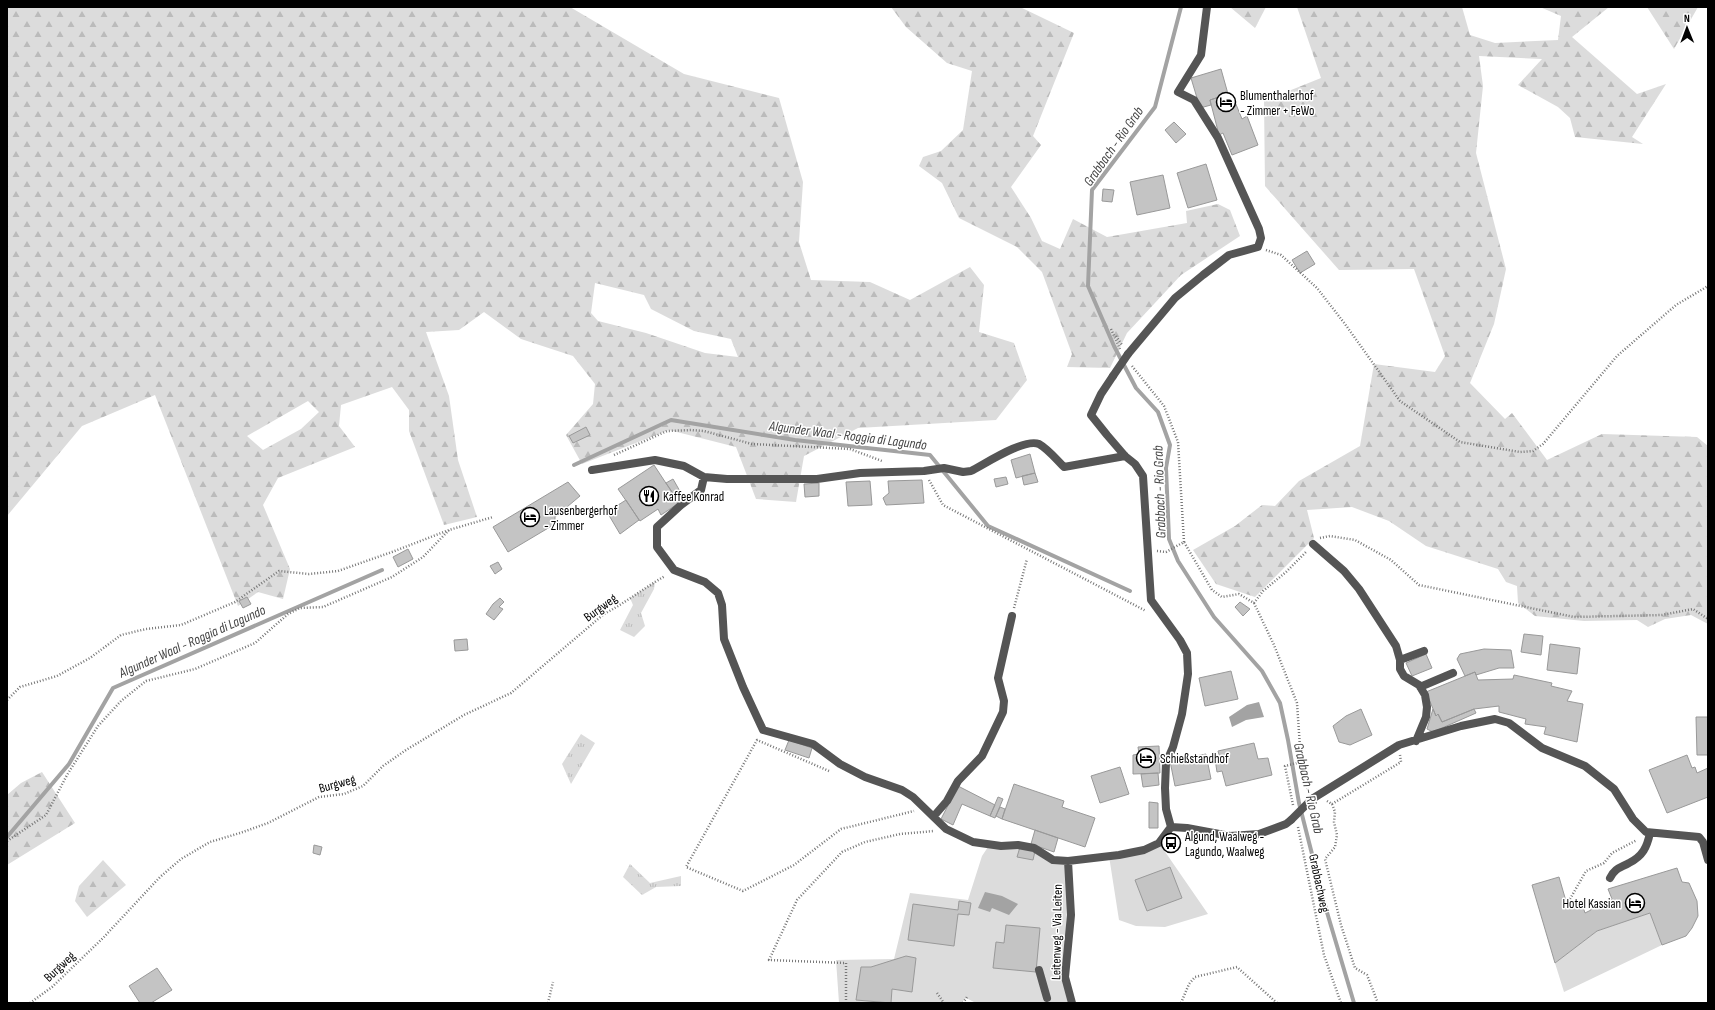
<svg xmlns="http://www.w3.org/2000/svg" width="1715" height="1010" font-family="'Sofia Sans Condensed',sans-serif">
<style>
.grass{fill:url(#grass-tufts)}
.forest{fill:url(#forest-firs);fill-rule:evenodd}
.green{fill:#dcdcdc}
.water{fill:#a3a3a3}
.lines{fill:none;stroke-linecap:round;stroke-linejoin:round}
.stream{stroke:#a3a3a3;stroke-width:4}
.building{fill:#c4c4c4;stroke:#999}
.path{stroke:#777;stroke-width:2.5;stroke-dasharray:1 2;stroke-linecap:butt}
.lane{stroke:#555;stroke-width:8}
.lane-bridge{stroke:#555;stroke-width:8}
.labels{text-anchor:middle;stroke-width:3;stroke-linejoin:round;paint-order:stroke}
.poi-label{font-size:13px;fill:#000;stroke:#fff;text-anchor:start}
.street-label{font-size:13px;fill:#000;stroke:#fff}
.water-label{font-size:14px;font-style:italic;fill:#444;stroke:#fff}
</style>
<defs>
<pattern id="grass-tufts" width="24" height="20" patternUnits="userSpaceOnUse"><rect width="24" height="20" fill="#dcdcdc"/><path d="M3 7l-1-3M5 7V3M7 7l1-3M15 17l-1-3M17 17v-4M19 17l1-3" fill="none" stroke="#bbb"/></pattern>
<pattern id="forest-firs" width="22" height="20" patternUnits="userSpaceOnUse"><rect width="22" height="20" fill="#dcdcdc"/><path d="M5 1l3.5 6h-7zM16 11l3.5 6h-7z" fill="#bbb"/></pattern>
</defs>
<rect width="100%" height="100%" fill="#fff"/>
<!-- grass -->
<path class="grass" d="M655 582 654 589 641 613 645 626 634 637 620 630 633 605 630 598Z
M581 734 595 743 571 784 562 764Z
M630 864 650 883 681 876V886L656 887 642 895 623 877Z"/>
<!-- forest -->
<path class="forest" d="M7 7H570L684 74 779 98 803 182 799 242 811 280 870 282 910 300 970 267 984 285 979 332 1014 343 1027 380 996 420 858 428 804 456 796 502 756 499 736 447 669 430 582 464 566 435 593 404 595 384 573 356 521 339 484 312 459 330 426 332 449 396 458 460 477 517 444 525 409 431V410L392 387 341 405 339 426 355 447 278 478 263 505 290 569 283 599 258 592 238 606 155 395 82 426 7 516ZM595 283 644 295 651 309 694 331 731 339 738 357 705 353 646 333 598 321 591 313ZM308 401 319 412 301 429 263 450 247 436Z
M891 7H1020L1074 33 1033 136 1041 145 1011 187 1031 218 1042 241 1060 249 1073 219 1107 237 1187 223 1186 211 1218 204 1230 210 1240 236 1181 275 1127 333 1110 368 1067 367 1072 354 1042 272 1017 247 959 218 942 183 919 166 923 157 941 151 963 130 972 71 947 63 906 27Z
M1230 7H1266L1255 28Z
M1297 7H1462L1470 35 1495 43 1558 40 1561 16 1540 7H1609L1572 37 1637 94 1666 84 1632 137 1643 144 1575 137 1570 118 1558 107 1518 85 1542 59 1479 56 1483 86 1476 153 1506 269 1494 324 1470 383 1505 419 1512 413 1547 460 1602 434 1697 437 1708 446V624L1691 615 1665 619 1648 627 1637 620 1584 621 1535 616 1518 603 1517 586 1506 582 1498 569 1426 546 1389 521 1352 507 1307 510 1314 538 1255 597 1216 584 1193 550 1235 526 1262 505 1275 506 1299 481 1360 446 1374 364 1435 372 1445 356 1414 269 1339 270 1265 186 1264 101 1321 78Z
M1647 7H1698L1674 49Z
M42 772 75 823 7 865V795L21 783Z
M103 860 126 885 87 917 75 901 79 886Z"/>
<!-- green -->
<path class="green" d="M1159 843 1208 914 1165 927 1136 926 1119 920 1109 856Z
M990 844 1018 845 1053 860 1068 861 1065 977 1072 1003H976L966 998 961 1003H839L836 960 894 959 910 893 968 900 982 856Z
M1650 913 1662 945 1564 992 1555 963 1597 931Z"/>
<!-- water -->
<path class="water" d="M1259 702 1264 717 1246 720 1232 727 1229 717 1247 705Z
M985 892 1002 896 1018 904 1009 915 992 908 990 912 978 908Z"/>
<g class="lines">
<!-- stream -->
<path class="stream" d="M1181 7 1155 107 1092 190 1088 286 1114 346 1136 388 1158 412 1170 445 1166 468 1169 539 1178 561 1214 617 1262 671 1280 703 1288 740 1299 803 1326 909 1354 1003
M574 465 671 420 795 440 930 455 988 526 1130 591
M7 837 69 764 113 688 382 570"/>
</g>
<!-- building -->
<path class="building" d="M1221 69 1228 94 1210 100 1211 105 1200 108 1191 78Z
M1228 94 1233 97 1242 119 1247 116 1258 145 1232 155 1223 133 1219 135 1210 100Z
M1174 122 1186 134 1176 143 1165 130Z
M1206 164 1217 200 1188 208 1177 173Z
M1163 175 1170 208 1137 215 1130 182Z
M1103 189 1114 190 1112 202 1102 201Z
M1307 251 1315 264 1300 273 1292 260Z
M586 427 590 435 573 443 569 436Z
M1030 454 1035 473 1016 478 1011 460Z
M654 465 679 503 661 515 658 509 640 521 618 489Z
M1035 473 1038 482 1024 485 1022 476Z
M1006 477 1008 484 996 487 994 479Z
M673 479 681 493 675 496 666 483Z
M922 480 924 503 886 505 883 498 889 493 888 481Z
M870 481 872 505 848 506 846 482Z
M568 482 580 496 555 517V524L508 552 493 527Z
M819 483V496L805 497 804 484Z
M626 500 639 520 620 534 607 512Z
M408 549 413 559 398 567 393 557Z
M498 562 502 569 495 574 490 566Z
M247 597 251 604 243 608 239 601Z
M500 598 504 602 499 607 503 609 494 620 486 614 493 604Z
M1240 602 1250 609 1243 616 1235 607Z
M1524 634 1543 636 1541 655 1521 652Z
M467 639 468 650 455 651 454 640Z
M1550 644 1580 648 1577 674 1547 670Z
M1484 649 1511 650 1514 668H1499L1476 675 1475 672 1465 676 1457 659 1460 654Z
M1426 654 1432 668 1412 676 1406 663Z
M1231 671 1238 699 1205 706 1199 678Z
M1475 672 1478 680 1513 679 1514 675 1552 683 1551 686 1572 691 1567 701 1583 704 1577 742 1544 734 1546 727 1525 724 1526 719 1499 712V706L1474 709 1442 722 1438 714 1436 716 1426 692Z
M1361 709 1372 735 1350 745 1339 742 1333 726 1346 716Z
M1433 709 1436 716 1438 714 1442 722 1474 709 1476 713 1433 732 1427 729Z
M1696 717H1708V755H1697Z
M789 740 812 748 809 758 785 750Z
M1254 743 1258 759 1268 758 1272 775 1226 786 1222 771 1217 772 1215 759 1220 758 1218 751Z
M1159 746 1160 773 1133 774V755L1139 754 1138 747Z
M1206 754 1211 779 1175 786 1170 761Z
M1687 755 1692 768 1695 767 1697 773 1708 768V797L1667 813 1649 770Z
M1120 767 1129 794 1100 803 1091 776Z
M1158 773 1159 785 1143 787 1141 774Z
M1014 784 1064 801 1062 807 1095 818 1085 847 1002 819Z
M958 786 995 805 990 816 962 804 953 825 941 819Z
M998 797 1003 799 995 818 990 816Z
M1149 802 1158 803V828H1149Z
M1000 807 1005 809 1002 819 996 816Z
M1035 830 1058 838 1054 852 1031 844Z
M314 845 322 847 320 855 313 853Z
M1020 847 1035 851 1033 860 1017 857Z
M1170 867 1182 898 1147 911 1135 880Z
M1677 868 1682 882 1689 883 1697 901 1698 916 1692 928 1686 936 1662 945 1650 913 1597 931 1555 963 1532 885 1559 877 1568 908 1581 901 1585 913 1591 910 1589 907 1612 899 1608 889Z
M959 901 971 903 969 915 958 914 954 946 908 940 913 904 958 910Z
M1006 925 1040 928 1036 972 993 968 996 942 1004 943Z
M906 956 916 958 912 992 892 989 891 1003 856 1000 861 967H871Z
M157 968 172 990 151 1003H140L129 986Z"/>
<g class="lines">
<!-- path -->
<path class="path" d="M1266 250 1281 255 1317 288 1345 324 1400 401 1460 442 1520 452 1533 451 1543 444 1617 356 1676 305 1708 286
M1111 329 1120 349
M1116 336 1122 345
M1132 366 1164 406 1178 442 1184 542
M614 455 667 431 691 430 704 431 752 444 850 449 882 461
M929 480 943 505 1146 611
M1320 538 1330 536 1355 540 1391 560 1419 585 1574 617 1662 615 1693 609 1708 619
M1157 551 1166 552 1184 542 1212 590 1222 597 1239 594 1254 603 1263 591 1286 572 1307 551
M1254 603 1274 645 1297 703 1301 762 1308 790
M1014 608 1027 559
M7 700 20 687 57 676 90 658 121 635 146 629 181 625 235 602 279 571 309 574 338 571 392 552 449 530 493 517
M829 771 757 740 686 867 743 891 794 865 841 829 914 811
M1327 801 1332 804 1335 812 1334 822 1337 835 1335 847 1325 859 1341 925 1355 968 1367 975 1378 1003
M1332 804 1401 762 1400 755
M1293 805 1285 766 1301 762
M1298 827 1324 955 1341 1003
M7 841 46 815 67 775 98 726 121 701 146 681 195 669 255 643 288 614 300 608 323 607 392 577 423 557 449 530
M1570 899 1586 871 1604 863 1612 853 1637 840
M937 993 944 1003
M30 1003 52 987 103 938 160 877 181 859 210 842 240 833 268 823 319 797 344 794 363 786 383 766 406 750 464 715 511 693 604 614C625 603 644 588 665 576
M548 1003 553 982
M846 1003V963L769 960 797 900 842 852 865 842 900 834 934 831
M963 1003 967 997
M1181 1003 1189 984 1195 977 1237 967 1277 1003"/>
<!-- lane -->
<path class="lane" d="M1128 354 1175 298 1203 275 1229 255 1258 247 1261 238 1259 229 1218 138 1194 100 1178 92 1201 55 1207 7
M1113 376 1101 394 1091 415 1107 435 1125 456 1135 464 1143 476 1151 600 1180 640 1187 653 1188 674 1182 714 1173 747 1166 763 1165 788 1166 809 1171 827
M592 470 655 460 684 466 704 477 701 490 681 505 657 527V547L674 570 705 582 718 593 722 605 724 639 743 687 763 730 813 744 840 764 865 777 902 790 913 797 946 829 973 842 1001 846 1018 845 1034 848 1053 860 1068 861 1119 855 1144 850 1159 843 1171 827
M704 477 727 479H817L860 473 924 471 944 468 963 472 971 471C985 464 1024 438 1039 444 1048 449 1057 460 1064 467L1125 456
M1313 544 1344 571 1359 589 1396 646 1400 660V669L1404 676 1419 685 1425 695 1427 707 1426 717 1416 741
M1400 660 1424 651
M1420 687 1453 673
M1312 799 1399 745 1461 726 1495 719 1509 723 1542 748 1585 766 1614 789 1633 819 1646 832 1699 837 1703 842 1708 860
M934 816 947 801 958 781 982 756 1003 712 1004 701 998 678 1012 616
M1171 827 1187 828 1230 836 1259 834 1286 824 1291 820
M1068 861 1071 915 1065 977 1072 1003
M1610 878C1615 868 1620 868 1629 863 1643 856 1647 847 1650 833
M1039 970 1047 998"/>
<!-- lane-bridge -->
<path class="lane-bridge" d="M1113 376 1128 354
M1291 820 1312 799"/>
</g>
<!-- icons -->
<defs>
<symbol id="hotel-ring" viewBox="-11 -11 22 22"><circle r="9.5" fill="#fff" stroke="#000" stroke-width="1.5"/><path d="M-6-4.5h1.5V1H6V5H4.5V3h-9V5H-6ZM-4 0a1.8 1.8 0 1 1 3.6 0ZM.5 0V-2.5h3Q6-2.5 6 0Z" fill="#000"/></symbol>
<symbol id="restaurant-ring" viewBox="-11 -11 22 22"><circle r="9.5" fill="#fff" stroke="#000" stroke-width="1.5"/><path d="M-5-6h1v4h1v-4h1v4h1v-4h1v5L-1.5 .5V6h-2V.5L-5-1ZM5-6V6H3V1.5H1.5Q1.5-4 5-6Z" fill="#000"/></symbol>
<symbol id="bus-ring" viewBox="-11 -11 22 22"><circle r="9.5" fill="#fff" stroke="#000" stroke-width="1.5"/><path d="M-5-6H5V4H4V6H2V4H-2V6H-4V4H-5ZM-3.5-4V0h7V-4ZM-3.5 1.2v1.5H-2V1.2ZM2 1.2v1.5H3.5V1.2Z" fill="#000"/></symbol>
</defs>
<g fill-rule="evenodd">
<use href="#hotel-ring" x="1215" y="91" width="22" height="22"/>
<use href="#restaurant-ring" x="638" y="485" width="22" height="22"/>
<use href="#hotel-ring" x="519" y="506" width="22" height="22"/>
<use href="#hotel-ring" x="1135" y="747" width="22" height="22"/>
<use href="#bus-ring" x="1160" y="832" width="22" height="22"/>
<use href="#hotel-ring" x="1624" y="892" width="22" height="22"/>
</g>
<g class="labels">
<!-- poi labels -->
<g class="poi-label">
<text x="1240" y="100">Blumenthalerhof<tspan x="1240" dy="15">- Zimmer + FeWo</tspan></text>
<text x="663" y="501">Kaffee Konrad</text>
<text x="544" y="515">Lausenbergerhof<tspan x="544" dy="15">- Zimmer</tspan></text>
<text x="1160" y="763">Schießstandhof</text>
<text x="1185" y="841">Algund, Waalweg -<tspan x="1185" dy="15">Lagundo, Waalweg</tspan></text>
<text x="1621" y="908" text-anchor="end">Hotel Kassian</text>
</g>
<!-- street labels -->
<g class="street-label">
<text transform="translate(600 607) rotate(-36)" y="5">Burgweg</text>
<text transform="translate(337 783) rotate(-15)" y="5">Burgweg</text>
<text transform="translate(1320 883) rotate(78)" y="5">Grabbachweg</text>
<text transform="translate(1056 932) rotate(-89)" y="5">Leitenweg - Via Leiten</text>
<text transform="translate(59 966) rotate(-43)" y="5">Burgweg</text>
</g>
<!-- water labels -->
<g class="water-label">
<text transform="translate(1113 146) rotate(-55)" y="5">Grabbach - Rio Grab</text>
<text transform="translate(848 435) rotate(7)" y="5">Algunder Waal - Roggia di Lagundo</text>
<text transform="translate(1159 492) rotate(-92)" y="5">Grabbach - Rio Grab</text>
<text transform="translate(192 641) rotate(-24)" y="5">Algunder Waal - Roggia di Lagundo</text>
<text transform="translate(1309 788) rotate(77)" y="5">Grabbach - Rio Grab</text>
</g>
</g>
<!-- border -->
<rect width="1715" height="1010" fill="none" stroke="#000000" stroke-width="16"/>
<!-- north arrow -->
<g transform="translate(1687 28) rotate(359)" stroke="#ffffff" stroke-width="3" paint-order="stroke">
<path d="M0-3L7 15L0 10L-7 15Z" fill="#000000"/>
<text y="-6" font-size="11" font-weight="bold" text-anchor="middle" fill="#000000">N</text>
</g>
</svg>
